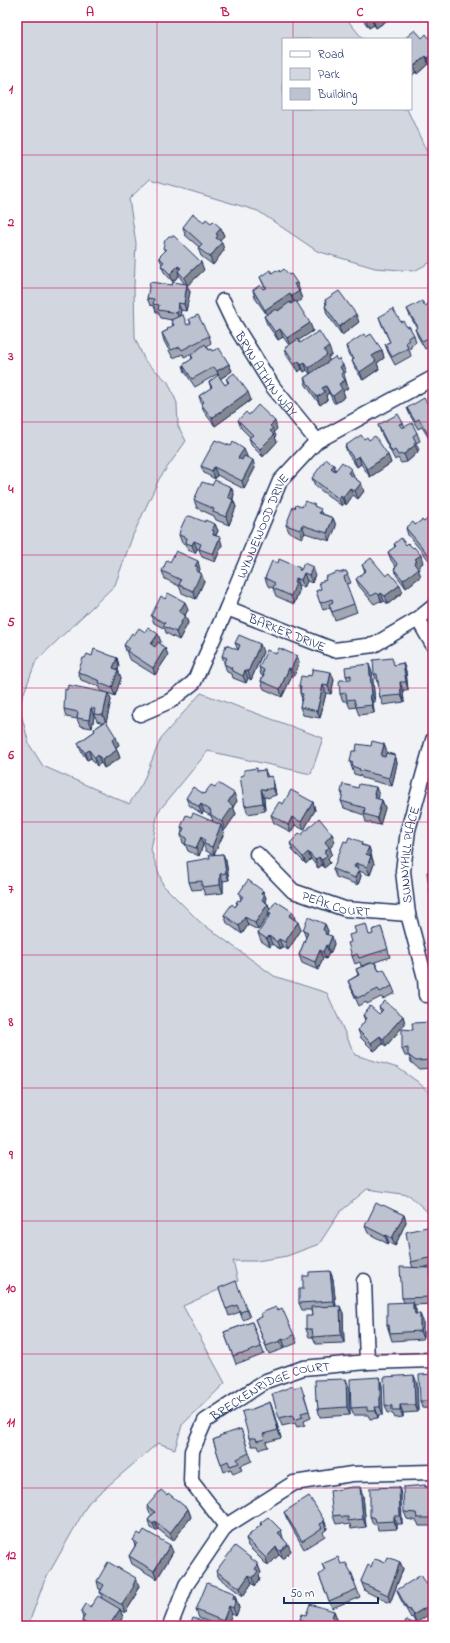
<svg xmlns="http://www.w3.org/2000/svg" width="450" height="1643" font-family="'Indie Flower',sans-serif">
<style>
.green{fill:#d2d6df;stroke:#76829e}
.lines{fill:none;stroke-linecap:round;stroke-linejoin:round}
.minor-casing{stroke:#1b2f5e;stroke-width:17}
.minor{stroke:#fff;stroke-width:14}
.wall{fill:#a2a7b3;stroke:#1b2f5e}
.shaded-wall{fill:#848892;stroke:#1b2f5e}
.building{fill:#bcc2d0;stroke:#1b2f5e}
.grid{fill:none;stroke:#c2185b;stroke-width:1;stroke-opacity:0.55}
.labels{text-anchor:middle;stroke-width:3;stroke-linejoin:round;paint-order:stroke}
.street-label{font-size:13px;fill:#1b2f5e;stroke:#fff}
.neatline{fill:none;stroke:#c2185b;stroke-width:1.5}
.grid-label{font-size:13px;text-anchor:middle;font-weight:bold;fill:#c2185b}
</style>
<rect width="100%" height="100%" fill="#f1f2f5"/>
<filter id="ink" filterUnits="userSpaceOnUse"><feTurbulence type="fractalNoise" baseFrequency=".025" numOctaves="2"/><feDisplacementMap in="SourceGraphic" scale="8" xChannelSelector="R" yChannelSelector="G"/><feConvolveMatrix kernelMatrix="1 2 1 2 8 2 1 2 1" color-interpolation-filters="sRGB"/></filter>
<g filter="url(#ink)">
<!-- green -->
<path class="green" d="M17 17H345L363 39H283V109H407L433 165V261L414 271 375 268 317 251 258 211 150 179 129 199 136 243 134 286 135 338 145 361 168 382 177 403 178 426 186 441 159 479 133 535 115 585 36 661 19 706 29 744 43 766 129 804 142 784 161 738 201 693 323 738 311 774 208 751 158 812 151 850 163 885 200 922 274 976 327 993 355 1055 398 1068 418 1082 433 1096V1217L409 1195 367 1189 340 1212 319 1244 287 1256 257 1261H233L238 1281 183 1306 225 1383 182 1425 175 1449 158 1443 89 1502 44 1582 28 1626H17Z"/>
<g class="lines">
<defs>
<g id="minor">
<path id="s1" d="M223 301 234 324 273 387 317 441"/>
<path id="s2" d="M227 608 334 650 374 645 418 619 433 607"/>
<path d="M418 619 433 645"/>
<path id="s3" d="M140 714 170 701 194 682 227 608 280 481 317 441 433 378"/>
<path id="s4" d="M257 854 293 891 345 909 408 914"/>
<path id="s5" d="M426 995 425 978 408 914 403 871 408 830 433 740"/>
<path d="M364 1281 367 1362"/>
<path id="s6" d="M226 1526 191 1481 192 1451 205 1421 266 1381 303 1368 367 1362 433 1360"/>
<path d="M170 1626 186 1585 226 1526 294 1483 352 1474 433 1472"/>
</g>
</defs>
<!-- minor casing -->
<use href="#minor" class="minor-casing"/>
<!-- minor -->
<use href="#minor" class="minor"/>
</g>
<!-- wall -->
<path class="wall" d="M361 17H392L376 28 374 25 369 28Z
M422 38 430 66 428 64 417 74 416 72 411 76V39Z
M204 222 211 223 221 228 224 236 220 240 224 250 213 265 201 256 198 248 199 247 185 235 183 227Z
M163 248 204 270 187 286 190 292 186 311 181 310 180 316 187 325 191 324 189 319 209 336 211 343 207 346 209 350 212 351 229 364 232 371 220 379 225 385 228 383 226 379 251 400 215 426 204 412 199 396 211 388 209 382 218 376 217 374 195 387 185 372 183 365 192 359 191 355 193 353 184 357 183 354 173 358 164 341 162 333 168 330 173 326 171 320H172L161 318 158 312H156L154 306 150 305 147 298 172 285 185 284 181 279 179 275 173 282 164 272 161 265 162 264 159 257 165 251Z
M277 272 300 291H299L302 299 296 303 313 331 298 340 300 343 332 355 328 357 329 360 346 372 344 374 348 388 343 391 345 397 336 403H334L329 393 326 395 327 400 320 405 306 385 304 378 310 374 307 370 304 372 302 369 298 372 287 356 285 348 289 345 283 337 278 340 267 324 264 316 267 315 255 298 253 290 263 289 265 288 260 277Z
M325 300 359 322 342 335 327 314 325 306 326 305Z
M425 306 432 307H433V345L425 349 418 337 415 329 417 328 410 316 407 309Z
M379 317 401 322 407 327 414 335 416 342 411 346V348L409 349 411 356 395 365 388 352 385 344 390 342 382 325Z
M366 337 382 350 384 358 377 363 379 369 363 380 355 368 352 361 353 360 348 354 346 346Z
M433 403V445L422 427 418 429 410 415 407 408Z
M249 415 277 429 274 432 276 436 275 437 277 442 263 457 252 446 249 438 250 437 241 428 238 420Z
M403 423 405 427 417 433 420 441 416 443 419 450 417 451 418 452 407 462 401 463 398 458 395 460 381 433 378 425Z
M364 439 369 440 388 455 391 463 370 477 361 464 357 467 348 454 345 446Z
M247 456V457L255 468 244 489 217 475 215 479 204 473 201 466Z
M336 470 354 476 353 477 361 483 364 491 358 499 353 495 346 505 344 503 342 506 315 486 312 478Z
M212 485 231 487 234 494 233 499 236 507 229 525 216 520 214 516 197 508 194 500Z
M302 507H316L323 514 333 518 336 526 330 541 305 533 302 538 289 532 286 525 295 508Z
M433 521V565L408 535 406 528 424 522Z
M205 522 215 524 218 531 216 535 222 545 215 562 202 557 199 549H197L195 553 188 550 186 544 182 543 179 535Z
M394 544 406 545 423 563 419 566 420 569 418 570 421 576 406 588 397 576 394 569 396 567 391 560 388 552 395 547Z
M170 562 200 569 199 572 204 581 196 599 182 593 179 586 165 579 162 571Z
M278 563 315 574 312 583 307 581 304 588 298 585V587L299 591 294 604 276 596 273 588 268 586 265 578Z
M362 565 386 576 403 592 388 604 384 601 382 603 380 601 374 604 359 586 356 579 365 571Z
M346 571 351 583 346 584 357 612 335 620 330 608 323 610 316 591 321 589 326 580Z
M188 610 185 615 188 623 179 640 166 633 165 629 154 623 151 616Z
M134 635 161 642 159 644 165 648 168 655 155 675 129 659 124 645Z
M235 643 263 652 251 680 248 678 246 683 233 678 232 674 227 672 222 656 238 650Z
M276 654 297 656 299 663 294 676H292L282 697 264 689 261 681 263 676 261 675 259 667Z
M92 656 117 658 119 666 118 670 121 678 115 696 108 693 111 700 106 722 119 745 116 747 120 758 104 768 101 763 97 766 91 758 87 760 81 751 78 743 95 731 94 729 103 723 97 721 95 716H94L92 728 80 726 77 719 66 717 64 709 105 692 101 691 100 687 81 680 78 672 85 658Z
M403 663 406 671 408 690H403L404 702 383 705 380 697 378 682H377L374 674 395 665Z
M372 672 375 702H373L374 713 359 715 356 707 350 708 347 701H343L340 694 348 680 346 676Z
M307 677 334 680 331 694 326 693 320 718 303 715 300 707 302 699 300 693V690L299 686Z
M356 751 387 752V753L395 755 397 763 392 786 362 778 361 776 354 774 350 762Z
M265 770 268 777 274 784 276 795 267 798V797H264L265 811 248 814 245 806 244 775 258 771Z
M341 792 379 795 378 799 382 800 385 808 380 825 366 822 364 815 344 808 341 801 343 796Z
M204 794 237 801 233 807 236 814 225 830 222 828 224 833 214 855 223 854 226 861 229 880 223 881V893L205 895 203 889 192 890 189 882 210 858 214 855 206 851 204 846 203 845 199 856 188 851 185 844 183 843 181 835 182 831 181 827 191 817 213 821 211 816 204 812 202 814 189 805 186 798Z
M313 802 315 810 304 830 295 825 291 832 274 823 271 815 283 804Z
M332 834 335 842 330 848 332 854 328 858 330 863 324 868 322 865 318 868 311 859 306 864 293 851 290 843 301 835Z
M347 842 363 845 369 847 374 864 370 875 359 871 361 876 358 885 336 877 333 869Z
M433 871V903L430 895Z
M263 891 266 898 265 900 267 903 268 904 270 910 295 919V920L301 930 288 950 282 946 280 949 272 944 270 947 261 941 258 933 270 916 269 914 258 930 248 925 242 934 227 923 224 915 235 907 237 904 236 902 240 901 241 899 239 893Z
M325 924 328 931 327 934 334 944 330 954 329 953 326 959 323 958 318 970 302 963 299 955 306 938 303 930Z
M381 927 390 957 375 962 379 971 392 986 395 993 383 999 381 997 367 1004 366 1002 359 1006 351 988 348 981 358 975 356 969 371 963 361 966 360 962 355 964 352 956 370 935 373 934Z
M379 1007 403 1016 405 1024 386 1046 383 1044 374 1051 361 1038 358 1030 365 1021 363 1015 379 1014 381 1012Z
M433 1024V1044H432L433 1068 419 1069 411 1062 409 1056H405L402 1049 413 1030Z
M382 1206 404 1215 406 1222 395 1246 389 1243 388 1244 368 1233 365 1226Z
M431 1226 433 1232V1265L422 1268H431L433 1275V1304L414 1305 416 1310V1314L423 1321V1339L392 1341 387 1325 404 1302 402 1298 413 1268 411 1262Z
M330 1271 333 1279 336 1306 343 1313 344 1343 316 1344 313 1337H309L306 1329 312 1316 311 1310H302L299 1303 303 1289 309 1276Z
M219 1288 247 1310 250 1317 243 1320 240 1312 229 1316Z
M255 1319 294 1335 297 1343 287 1347 285 1346 283 1349 269 1354Z
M252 1322 264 1354 244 1362V1361L236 1364 224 1332Z
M433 1374V1409L422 1408 420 1401Z
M417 1383 418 1412 403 1413V1417L395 1418 393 1414 388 1413 385 1405Z
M382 1385 383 1415H378V1418L370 1419 368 1415H354L351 1408Z
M349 1387 350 1415 320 1417 318 1409V1404L316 1400Z
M294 1388 304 1394 311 1418 304 1421 305 1425 297 1427 295 1423 282 1426 279 1418Z
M270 1402 281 1438 266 1442 268 1447 260 1449 258 1446H252L249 1438 250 1410Z
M241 1429 252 1461 240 1466 242 1470 233 1474 231 1469 224 1472 213 1440Z
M425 1485 426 1487H433V1526H419L417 1521 407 1519 404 1512Z
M399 1487 401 1495 402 1524H397V1529L378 1530 377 1525 373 1524 370 1516Z
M167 1495 188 1509 191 1517 173 1541 158 1529 156 1531 150 1528 148 1520 152 1515 150 1514 147 1506Z
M363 1495 366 1527 351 1529 350 1524 345 1525 343 1523 336 1524 333 1516Z
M284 1512 324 1520 327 1528 326 1530 323 1532 325 1536 304 1549 287 1519Z
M260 1523 283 1538 291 1551 283 1559 279 1555 268 1566 248 1546 246 1538 261 1525Z
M133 1540 173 1552 157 1579 132 1564 129 1556 135 1546Z
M386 1562H400L403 1569 390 1603 365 1591 361 1581 371 1567Z
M257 1563 261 1573 259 1575 260 1579 255 1586 252 1583 243 1596 219 1578 216 1571Z
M322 1564H341L352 1574 355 1582H354L360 1597 332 1608 319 1575 325 1571Z
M433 1568V1582L431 1579 428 1571Z
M97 1581 139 1586 136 1592 137 1594 125 1613 120 1610 123 1617 117 1626H83L82 1621 83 1618 81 1612 102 1598 100 1592 101 1590 99 1589Z
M429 1588 416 1623 412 1617 411 1618 400 1598 397 1590Z
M234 1593 239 1608 236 1616 232 1614 227 1626H219L199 1618 196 1610Z
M334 1611 337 1619 336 1623 337 1626H303L300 1619 306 1615Z"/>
<!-- shaded-wall -->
<path class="shaded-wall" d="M371 17 374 25 369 28 366 20Z
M378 17H392L376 28 373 20Z
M433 54V64L430 66 428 58Z
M426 56 428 64 417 74 414 66Z
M413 64 416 72 411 76V66Z
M221 228 224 236 220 240 221 243 216 238V234Z
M222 242 224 250 213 265 210 257Z
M201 262 204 270 187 286 190 292 186 311 184 304 187 284 184 278Z
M178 266 181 273 178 271 179 275 173 282 170 274Z
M297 283 300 291 297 292 294 284Z
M299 291 302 299 295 304 292 296Z
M290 293 293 301 268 317 265 310Z
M178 303 181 310 179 321 177 313Z
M356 314 359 322 342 335 339 327Z
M310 323 313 331 290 346 287 338Z
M280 329 283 337 278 340 275 332Z
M329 347 332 355 328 357 330 363 311 376 309 368 324 350Z
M382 350 384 358 377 363 379 369 363 380 360 372 372 356Z
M299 361 302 369 298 372 295 364Z
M305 363 307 370 304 372 301 365Z
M229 364 232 371 220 379 217 371Z
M343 365 346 372 344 374 340 367Z
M345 380 348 388 343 391 345 397 336 403 333 396 339 384Z
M326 386 329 393 326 395 327 400 320 405 317 397 322 388Z
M248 392 251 400 215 426 212 418Z
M275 421 277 429 274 432 276 436 275 437 277 442 263 457 260 449 270 431V426Z
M415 445 418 452 407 462 404 454Z
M244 449 247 456 241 466 238 458Z
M388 455 391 463 370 477 367 469Z
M359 456 361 464 357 467 354 459Z
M253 460 255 468 244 489 242 481Z
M334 465 336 473 331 468Z
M214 467 217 475 215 479 212 471Z
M351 469 354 476 351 481 348 473Z
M361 483 364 491 358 499 355 491Z
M231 487 234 494 231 505 228 497Z
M350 488 353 495 346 505 343 497Z
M341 495 344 503 342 506 339 499Z
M233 500 236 507 229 525 226 517Z
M333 518 336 526 330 541 327 533Z
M215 524 218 531 216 535H213L212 530Z
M302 525 305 533 302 538 300 530Z
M220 537 222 545 215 562 213 554Z
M194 541 197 549 195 553 192 545Z
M421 555 423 563 419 566 420 569 418 570 421 576 406 588 403 580 414 563 415 559Z
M433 557V564L431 558Z
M198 561 200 569 199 572 200 574 201 573 204 581 196 599 193 591 195 566Z
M313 567 315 574 312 583 309 575Z
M304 573 307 581 304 588 301 580Z
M296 578 298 585V587L299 591 294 604 291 596 294 582Z
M400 585 403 592 388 604 385 596Z
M381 593 384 601 382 603 379 595Z
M185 602 188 610 182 620 179 612Z
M185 615 188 623 179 640 176 632Z
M158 634 161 642 154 652 151 644Z
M260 644 263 652 251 680 248 672Z
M165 648 168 655 155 675 153 668Z
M297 656 299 663 294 676 291 669Z
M117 658 119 666 116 676 113 668Z
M403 663 406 671 408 690 406 682Z
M369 664 372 672 375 702 372 695Z
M289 668 292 676 282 697 280 689Z
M118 670 121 678 115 696 112 688Z
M245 670 248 678 246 683 243 676Z
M331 672 334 680 331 694 328 686Z
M400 682 403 690 404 702 401 695Z
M323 685 326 693 320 718 317 711Z
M108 693 111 700 106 723 103 715Z
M370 695 373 702 374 713 372 705Z
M91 708 94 716 92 728 89 720Z
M116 737 119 745 115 748 112 740Z
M384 744 387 752 384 764 381 756Z
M89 750 91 758 87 760 85 753Z
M117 750 120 758 104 768 102 760Z
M98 755 101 763 97 766 95 758Z
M395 755 397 763 392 786 389 778Z
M272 776 274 784 276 795 273 788Z
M376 787 379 795 378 799V806L374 794Z
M261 789 264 797 265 811 263 803Z
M234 793 237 801 233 807 236 814 225 830 222 822 228 802Z
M382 800 385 808 380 825 377 818Z
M313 802 315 810 304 830 301 822Z
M201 804 204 812 202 814 199 807Z
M292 817 295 825 291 832 288 825Z
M221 825 224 833 214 855 212 847Z
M332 834 335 842 330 848 332 854 328 858 330 863 324 868 322 860 324 852 325 842Z
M201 837 203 845 199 856 196 848Z
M369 847 371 855 369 862 366 854Z
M308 852 311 859 306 864 303 857Z
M223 854 226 861 229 880 226 873Z
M371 856 374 864 370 875 367 867Z
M319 857 322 865 318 868 315 860Z
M356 863 361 876 358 885 355 878 354 867Z
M220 874 223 881V893L220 885Z
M263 891 266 898 265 900 267 904 262 900 261 894Z
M268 904 271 912H268L269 914 258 930 255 923Z
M293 912 295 919 292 924 289 916Z
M245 917 248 925 242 934 239 926Z
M298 922 301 930 288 950 285 942Z
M325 924 328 931 327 935 328 939 323 930Z
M269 936 272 944 270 947 267 939Z
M332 936 334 944 330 954 328 946Z
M279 939 282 946 280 949 277 942Z
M326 945 329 953 326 959 323 952Z
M320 950 323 958 318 970 315 962Z
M403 1016 405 1024 386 1046 383 1039Z
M380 1036 383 1044 374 1051 371 1043Z
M430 1036 432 1044 433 1068 430 1060Z
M404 1215 406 1222 395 1246 392 1238Z
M386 1235 389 1243 388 1244 385 1236Z
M431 1268 433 1275V1283L430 1276Z
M330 1271 333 1279 336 1308 333 1301Z
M431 1288 433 1294V1302L431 1297Z
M413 1302 416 1310V1313L417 1317V1322L413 1309Z
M340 1306 343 1313 344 1343 341 1335Z
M420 1314 423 1321V1339L420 1331Z
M282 1339 285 1346 283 1349 280 1341Z
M414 1375 417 1383 418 1412 415 1405Z
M380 1377 382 1385 383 1415 380 1407Z
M346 1379 349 1387 350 1415 347 1407Z
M270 1402 273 1410 281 1438 278 1430Z
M400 1405 403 1413V1417L400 1410Z
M375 1407 378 1415V1418L376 1411Z
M360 1487 363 1495 366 1527 363 1519Z
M399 1487 401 1495 402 1524 400 1516Z
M188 1509 191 1517 173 1541 170 1533Z
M430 1513 433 1521V1526L430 1518Z
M394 1516 397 1524V1529L394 1521Z
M324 1520 327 1528 326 1530 324 1522Z
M155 1521 158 1529 156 1531 153 1524Z
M281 1530 283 1538 281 1541 278 1533Z
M288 1544 291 1551 283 1559 280 1551Z
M170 1545 173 1552 157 1579 154 1571Z
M276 1547 279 1555 268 1566 266 1558Z
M400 1562 403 1569 390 1603 388 1595Z
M258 1565 261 1573 259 1575 260 1579 255 1586 253 1578 255 1569Z
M249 1575 252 1583 243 1596 240 1588Z
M136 1578 139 1586 136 1592 137 1594 125 1613 122 1605Z
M234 1593 239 1608 236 1616 233 1608V1599Z
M433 1603V1612L416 1623 413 1615Z
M229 1606 232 1614 227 1626H225L223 1621Z
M120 1609 123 1617 117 1626H109Z
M334 1611 337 1619 336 1623 337 1626H331L332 1618Z"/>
<!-- building -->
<path class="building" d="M364 17H378L373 20 371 17 366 20Z
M415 30 422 38 426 34 433 43V54L428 58 426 56 414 66 413 64 411 66V39H404Z
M193 214 204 222 206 219 211 223 213 221 221 228 216 234 218 235 216 238 222 242 210 257 198 248 202 244 183 227Z
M169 236H174L201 262 184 278 178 271 181 268 178 266 170 274 161 265 164 262 159 257 166 250 163 248 165 240Z
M284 269 289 275 291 274 297 283 294 284 299 291 292 296 290 293 265 310 253 290 260 285 263 289 267 287 264 285 260 277 270 270 272 273 276 270 277 272 279 270 280 272Z
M150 282 172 285 173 282 187 284 184 304 178 303 177 313 158 310 159 305 153 304 154 299 147 298Z
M339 291 356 314 339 327 325 306 327 304 325 300Z
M296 301 310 323 287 338 280 329 275 332 264 316 276 309 278 311 290 302 291 304Z
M422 301 425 306 430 303 432 307H433V336L422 341 415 329 418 327 407 309Z
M393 309 401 322 403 321 407 327 409 326 414 335 407 338 409 340 406 342 408 348 392 357 385 344 390 342 379 317Z
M182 315H183L187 325 191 323 189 319 198 315 209 336 182 350 180 347 171 350 162 333 168 330 167 329 174 325 171 320Z
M319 331 329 347 324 350 327 355 309 368 305 363 301 365 299 361 295 364 285 348 298 339 300 343Z
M364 334 366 337 371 334 382 350 372 356 376 361 360 372 352 361 354 359 346 346Z
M205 344 209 350 211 349 212 351 219 348 229 364 217 371 214 367 192 379 183 365 193 358 191 355Z
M335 357 337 360 339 359 343 365 340 367 343 372 341 374 345 380 339 384 342 389 333 396 331 395 326 386 322 388 325 392 317 397 304 378Z
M234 373 248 392 212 418 201 404 204 402 199 396 212 387 209 382 218 375 225 385 229 382 226 379Z
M424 398 427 403 430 401 432 403H433V439H431L419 419 415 421 407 408Z
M258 405 275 421 270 426 273 429 270 431 274 435 260 449 249 438 253 435 238 420 246 412 249 415Z
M398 414 403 423 399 424 402 428 412 423 417 433 413 436 416 442 414 443 415 445 404 454 398 455 395 450 392 452 378 425Z
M361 435 364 439 367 437 369 440 375 436 388 455 367 469 359 456 354 459 345 446Z
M215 440 231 446 233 442 244 449 238 458 242 460 244 456 253 460 242 481 214 467 212 471 201 466Z
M326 459 334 465 331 468 335 471 342 462 351 469 348 473 361 483 355 491 350 488 343 497 341 495 339 499 312 478Z
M215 480 231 487 228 497 233 500 226 517 213 512 214 509 194 500 202 482 212 485Z
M305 501 315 505 314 506 321 509 319 513 333 518 327 533 302 525 300 530 286 525 293 507 295 508 296 505 302 507Z
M190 516 205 522V520L215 524 212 530 214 531 213 535 220 537 213 554 199 549 201 544 194 541 192 545 186 543 187 538 179 535 180 530 186 517Z
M430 517 433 521V557L431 558 406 528 413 522 415 525 422 520 424 522Z
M401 538 406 545 408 543 413 548 414 547 421 555 415 559 417 561 414 563 418 569 403 580 394 569 398 565 388 552 396 546 394 544Z
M176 551 198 561 195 566 198 567 196 571 201 573 193 591 179 585 181 580 162 571 167 560 170 562Z
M371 558 386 576 390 573 400 585 385 596 381 593 379 595 377 593 371 596 356 579 366 570 362 565Z
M279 559 300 568 299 570H301L304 563 313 567 309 575 304 573 301 580 296 578 294 582 296 583 291 596 273 588 275 583 265 578 272 561 278 563Z
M346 571 348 575 344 577 354 604 332 612 329 604 333 602 332 599 320 603 316 591 321 589 319 582 326 580 325 577 338 572 339 573Z
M168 593 185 602 179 612 185 615 176 632 163 626 165 623 151 616 161 596 165 599Z
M148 627 158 634 151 644 155 647 158 642 165 648 153 668 127 651 129 648 124 645 132 633 134 635 139 628 145 632Z
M239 635 260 644 248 672 245 670 243 676 231 670 232 668 224 664 227 658 222 656 226 645 238 650 240 645 235 643Z
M279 648 297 656 291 669 289 668 280 689 261 681 264 674H263L264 670 259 667 267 650 276 654Z
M94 649 117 658 113 668 118 670 112 688 99 683 100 681 78 672 83 658H85L87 654 92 656Z
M392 658 394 665 403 663 406 682H400L401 695 380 697 377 674H374L373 660Z
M369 664 372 695H370L372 705 356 707 354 699 347 700 346 693 340 694 339 682 340 680H351V675L346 676 345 667Z
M313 669 331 672 328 686 323 685 317 711 300 707 303 694 300 693 301 686H299L301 676 307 677 308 675 311 676Z
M68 685 108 693 103 715 94 714 95 709 91 708 89 720 77 718 78 712 64 709 65 689 67 690Z
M106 721 116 737 112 740 117 750 102 760 98 755 95 758 89 750 85 753 78 743 95 731 94 729Z
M372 741 384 744 381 756 385 757 386 753 395 755 389 778 359 770 360 769 352 766 353 763 350 762 352 751H356L357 744 371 746Z
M257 768V771L265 770 266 777 272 776 273 788 264 790V789H261L263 803 245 806 240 776 244 775V770Z
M218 783 234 793 228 802 233 806 222 822 210 814 211 812 210 810 201 804 199 807 186 798 193 787 204 794 211 785 215 787Z
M343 784 358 788 359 784 376 787 374 794 376 795 375 798 382 800 377 818 364 814 365 808 341 801 343 793 341 792Z
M291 790 313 802 301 822 292 817 288 825 271 815 279 802 283 804Z
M193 813 221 825 212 847 204 844 205 840 201 837 196 848 185 844 187 838 181 835 184 828 181 827 186 815 191 817Z
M319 818 332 834 325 842 329 847 324 852 327 855 322 860 319 857 315 860 308 852 303 857 290 843 300 833 301 835Z
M349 837 362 842 361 845 369 847 366 854 371 856 367 867 356 863 354 867 359 869 355 878 333 869 344 841 347 842Z
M223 854 226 873 220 874V885L202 887V881L189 882 187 862 210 858 209 855Z
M433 871V895H430L427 872Z
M248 880 263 891 261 894 264 897 262 900 268 904 255 923 245 917 239 926 224 915 232 904 235 907 238 903 236 902 238 900 240 901 243 896 239 893Z
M276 901 293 912 289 916 298 922 285 942 279 939 277 942 269 936 267 939 258 933 271 914 268 912Z
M308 917 325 924 323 930 326 932 325 934 332 936 328 946 326 945 323 952 320 950 315 962 299 955 308 932 303 930Z
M366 924 369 935 373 934 372 930 381 927 388 949 359 958 357 954 352 956 348 943 351 942 349 935 356 933 354 927Z
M374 962 379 971 384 969 392 986 380 992 378 989 364 996V995L357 998 348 981 359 975 356 969Z
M385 1001 403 1016 383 1039 380 1036 371 1043 358 1030 367 1018 363 1015 370 1006 379 1014 383 1010 379 1007Z
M432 1022V1036H430V1060L416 1061 408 1055V1048L402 1049V1029L413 1030 412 1023Z
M376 1203 382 1206 383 1205 404 1215 392 1238 386 1235 385 1236 365 1226Z
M431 1226 433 1239V1257L411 1262 406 1232Z
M400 1267 431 1268 430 1276 433 1275V1288H431V1297L402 1298Z
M330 1271 333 1301 299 1303V1289H303V1276H309V1272Z
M236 1281 247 1310 240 1312 237 1305 226 1309 219 1288Z
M413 1302V1309H414L415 1314H420V1331L390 1333 389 1325H387V1303Z
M340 1306 341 1335 313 1337 312 1329H306V1316H312L311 1307Z
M276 1307 278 1310 282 1308 294 1335 284 1340 282 1339 280 1341 266 1346 255 1319 262 1317 261 1313Z
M252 1322 261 1347 242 1354 241 1353 233 1356 224 1332Z
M433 1374V1401H420L419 1375Z
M414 1375 415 1405H400V1410H392V1406L385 1405 384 1377Z
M380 1377V1407H375L376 1411H367V1407L351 1408 350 1379Z
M346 1379 347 1407 318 1409 317 1400H316L315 1380Z
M293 1386 294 1388 301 1386 309 1411 301 1413 303 1417 294 1420 293 1415 279 1418 272 1394Z
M270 1402 278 1430 263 1434 265 1439 257 1441 256 1438H249L242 1412 243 1411 250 1410Z
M241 1429 249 1453 237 1459 239 1463 230 1466 228 1461 221 1464 213 1440 220 1437 219 1436Z
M425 1485V1487H433V1513H430V1518H417L416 1513 404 1512 403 1487Z
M352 1487H360L363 1519 348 1521V1517H342L340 1515 333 1516 330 1491Z
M399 1487 400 1516H394V1521L376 1522 375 1518 370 1516V1488Z
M161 1490 167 1495 168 1493 188 1509 170 1533 155 1521 153 1524 148 1520 155 1512 147 1506Z
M309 1496 324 1520V1522L320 1524 322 1528 302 1541 284 1512Z
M268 1517 281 1530 278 1533 288 1544 280 1551 276 1547 266 1558 246 1538 262 1524 260 1523Z
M144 1530 170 1545 154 1571 129 1556 137 1543 133 1540 138 1533 141 1535Z
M235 1546 257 1563 258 1565 255 1569 258 1571 253 1578 249 1575 240 1588 216 1571Z
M338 1557 341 1564 346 1563 352 1574 351 1575 357 1589 329 1601 319 1575 325 1570 322 1564Z
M388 1557 400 1562 388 1595 362 1583 361 1581 368 1565 371 1567 374 1559 386 1562Z
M108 1562 136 1578 133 1586H134L122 1605 100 1592 104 1585 97 1581Z
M433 1568V1579L428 1571Z
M421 1575 429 1588 433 1586V1603L413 1615 409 1609 408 1610 397 1590Z
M207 1583 234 1593 233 1599 236 1600 233 1608 229 1606 223 1621 196 1610Z
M98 1596 120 1609 109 1626H90L82 1621 85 1615 81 1612 86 1604 90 1607Z
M310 1604 334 1611 332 1618H334L331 1626H304L305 1621 300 1619 302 1614 306 1615Z
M193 1618 216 1626H190Z
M406 1620 420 1626H404Z"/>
</g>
<!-- grid -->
<path class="grid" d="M157 17V1626M293 17V39M293 109V1626M17 155H433M17 288H433M17 422H433M17 555H433M17 688H433M17 822H433M17 955H433M17 1088H433M17 1221H433M17 1354H433M17 1488H433"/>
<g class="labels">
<!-- street labels -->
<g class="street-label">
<text dy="5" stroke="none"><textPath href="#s1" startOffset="85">BRYN ATHYN WAY</textPath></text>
<text dy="5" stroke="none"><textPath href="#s3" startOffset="234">WYNNEWOOD DRIVE</textPath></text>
<text dy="5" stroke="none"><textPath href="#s2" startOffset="65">BARKER DRIVE</textPath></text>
<text dy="5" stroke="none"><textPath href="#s5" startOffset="143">SUNNYHILL PLACE</textPath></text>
<text dy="5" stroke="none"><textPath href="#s4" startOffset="97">PEAK COURT</textPath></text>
<text dy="5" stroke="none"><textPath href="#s6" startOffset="193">BRECKENRIDGE COURT</textPath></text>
</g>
</g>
<!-- margin -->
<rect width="450" height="1643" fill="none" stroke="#fff" stroke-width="44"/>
<!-- legend -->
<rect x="282" y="38" width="130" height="72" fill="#ffffff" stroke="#a4acbf"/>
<rect x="290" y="51" width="20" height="6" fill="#ffffff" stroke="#a4acbf"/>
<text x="318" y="58" font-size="12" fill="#1b2f5e">Road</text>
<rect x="290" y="68" width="20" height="12" fill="#d2d6df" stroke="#a4acbf"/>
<text x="318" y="78" font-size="12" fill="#1b2f5e">Park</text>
<rect x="290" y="88" width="20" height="12" fill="#bcc2d0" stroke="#a4acbf"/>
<text x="318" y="98" font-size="12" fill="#1b2f5e">Building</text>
<!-- scale -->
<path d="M284 1597v6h94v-6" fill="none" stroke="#1b2f5e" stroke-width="2"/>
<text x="290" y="1597" font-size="12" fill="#1b2f5e" stroke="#ffffff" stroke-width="3" paint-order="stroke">50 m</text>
<rect x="22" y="22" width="406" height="1599" class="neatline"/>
<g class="grid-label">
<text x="90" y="16">A</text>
<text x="225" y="16">B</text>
<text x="360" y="16">C</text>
<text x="11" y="93">1</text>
<text x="11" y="226">2</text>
<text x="11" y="360">3</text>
<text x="11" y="493">4</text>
<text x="11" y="626">5</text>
<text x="11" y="759">6</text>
<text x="11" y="893">7</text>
<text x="11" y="1026">8</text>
<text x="11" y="1159">9</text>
<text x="11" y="1292">10</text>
<text x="11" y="1426">11</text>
<text x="11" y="1559">12</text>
</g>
</svg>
